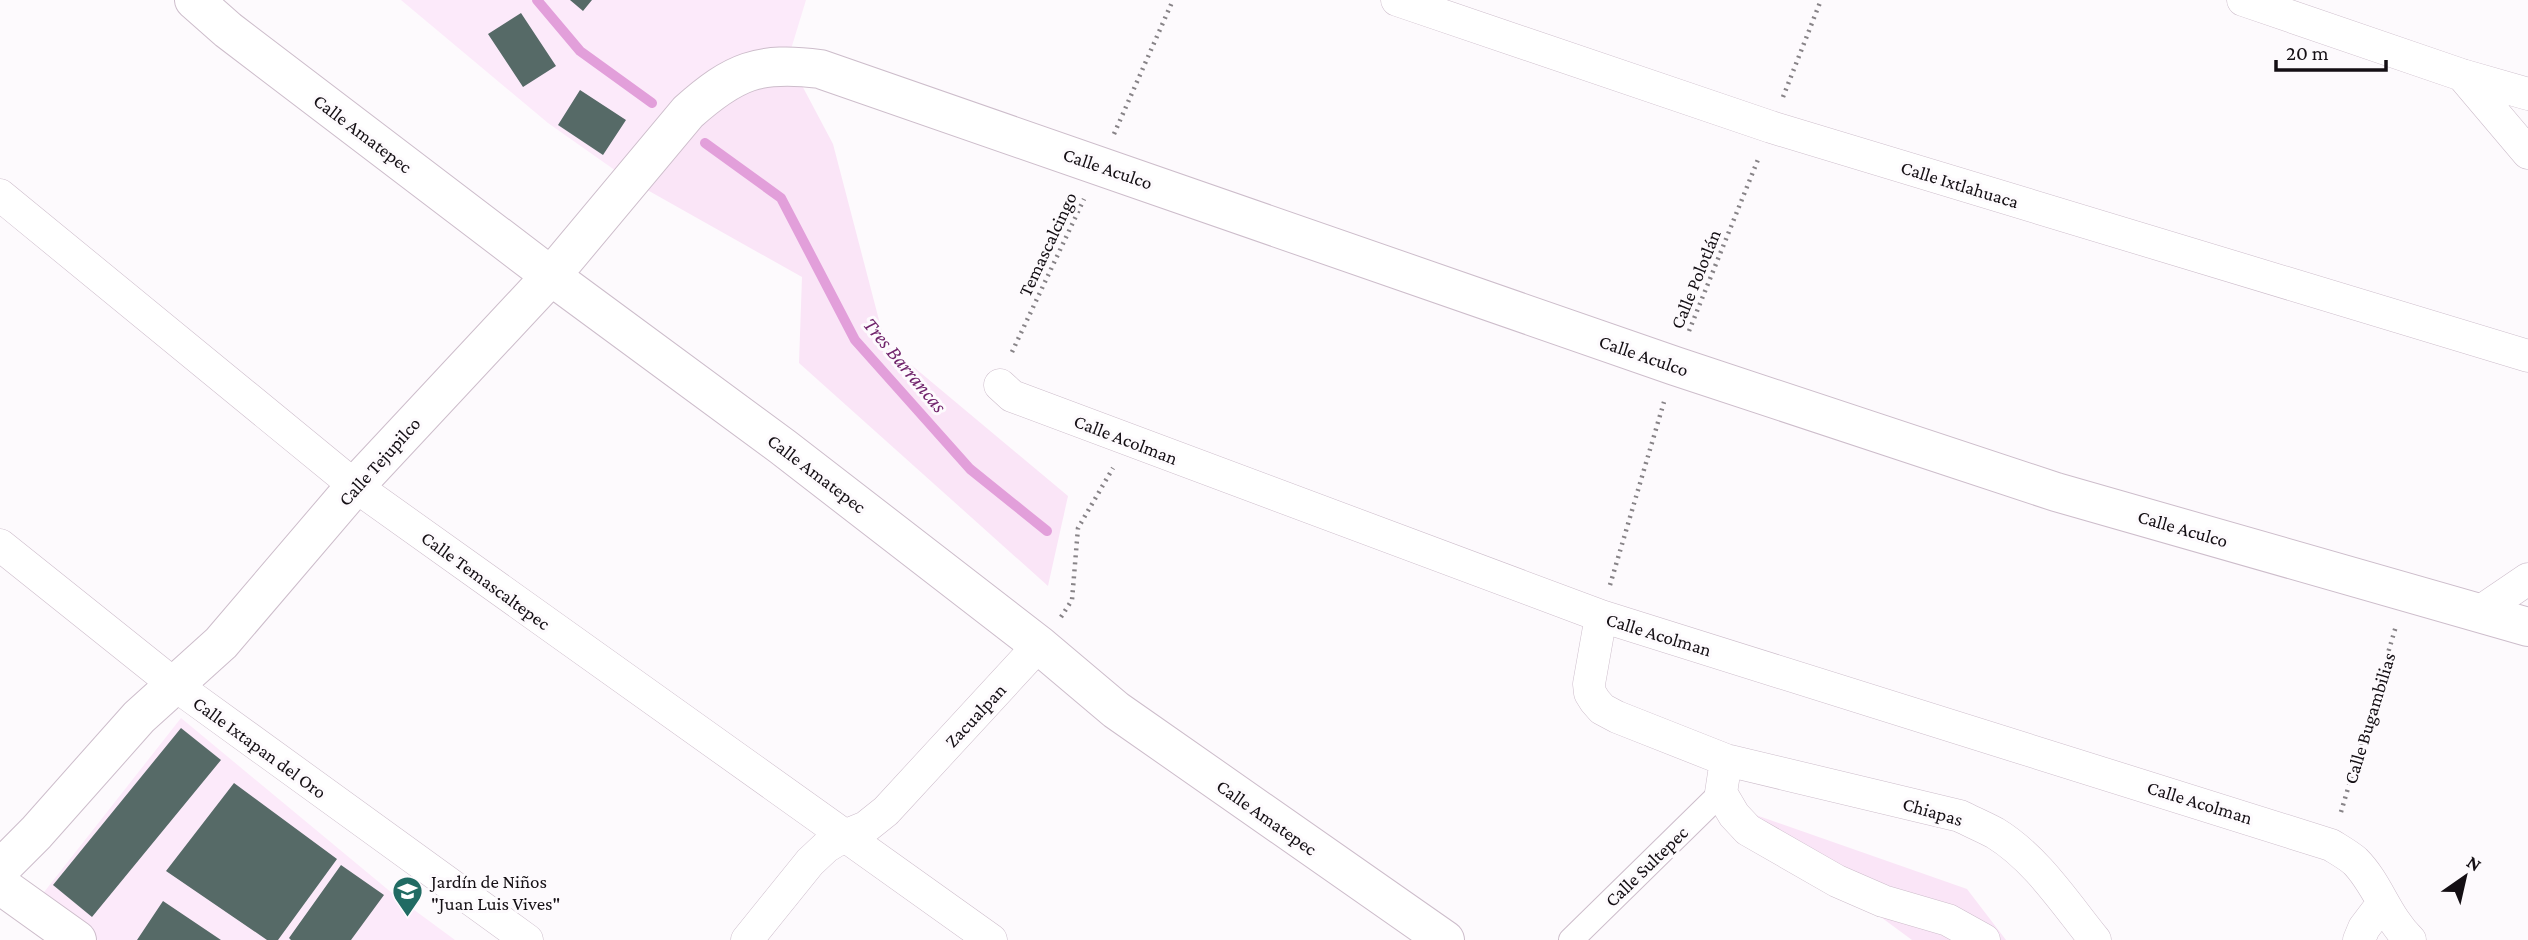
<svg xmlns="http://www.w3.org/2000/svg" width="2528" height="940" font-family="'Crimson Pro',serif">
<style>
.built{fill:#fceafa}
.green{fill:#fae5f7}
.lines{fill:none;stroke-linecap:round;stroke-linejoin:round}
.stream{stroke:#e29fda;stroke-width:10}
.building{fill:#566a67}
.pedestrian-casing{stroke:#cdbdcb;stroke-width:26}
.minor-casing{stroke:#cdbdcb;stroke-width:33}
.tertiary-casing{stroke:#cdbdcb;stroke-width:40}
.path{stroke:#878387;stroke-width:4.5;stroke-dasharray:2 5;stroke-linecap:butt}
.pedestrian{stroke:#fff;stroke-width:24}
.minor{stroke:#fff;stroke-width:32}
.tertiary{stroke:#fff;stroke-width:38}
.labels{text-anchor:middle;stroke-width:6;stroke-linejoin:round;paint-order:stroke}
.street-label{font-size:19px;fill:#140f14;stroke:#fdfafd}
.poi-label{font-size:19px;fill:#140f14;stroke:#fdfafd;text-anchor:start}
.water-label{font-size:21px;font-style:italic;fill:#70236b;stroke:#fdfafd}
</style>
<rect width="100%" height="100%" fill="#fdfafd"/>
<!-- built -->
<path class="built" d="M401 0H806L788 59 626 178 548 123Z
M181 718 398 898 455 940H98L37 901Z"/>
<!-- green -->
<path class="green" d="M788 59 833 144 885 343 1068 496 1048 586 799 363 802 277 626 178Z
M1730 806 1967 889 2006 940H1912Z"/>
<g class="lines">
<!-- stream -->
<path class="stream" d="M537 0 580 51 652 103
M705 143 781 198 855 340 970 469 1047 531"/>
</g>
<!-- building -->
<path class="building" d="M570 0H592L583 11Z
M521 13 556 66 523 87 488 34Z
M580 90 626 120 603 155 558 125Z
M181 728 221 760 92 917 53 885Z
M234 783 337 859 278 940H267L166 871Z
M341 865 384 895 351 940H291L289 938Z
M163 901 221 940H137Z"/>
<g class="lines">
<defs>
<path id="pedestrian" d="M1571 940 1721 793"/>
<path id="minor" d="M1397 0 1771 127 2528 356
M2243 0 2462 75 2528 94
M2462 75 2528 153
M0 195 355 486 991 940
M1000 385 1012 396 1601 616 2331 845C2339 850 2348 855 2355 861 2378 884 2386 917 2410 940
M0 545 175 685 527 940
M2478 613 2528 579
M1601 616 1589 684 1590 693 1595 701 1602 709 1617 717 1726 760 1960 816C1972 822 1984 827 1995 833 2036 858 2065 903 2095 940
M1726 760 1721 793 1734 815 1748 830 1837 881 1883 901 1948 920 1984 940
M747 940 810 862 826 847 844 836 866 827 886 811 1039 645
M2359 940 2364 928 2383 903"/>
<path id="tertiary" d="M194 0 228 30 551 276 783 447 1039 645 1116 710 1445 940
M0 869 36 833 139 717 221 643 355 486 551 276 688 112C734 71 759 61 820 69L1675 366 2056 492 2528 627
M0 885 77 940"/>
</defs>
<!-- pedestrian casing -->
<use href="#pedestrian" class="pedestrian-casing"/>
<!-- minor casing -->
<use href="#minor" class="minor-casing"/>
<!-- tertiary casing -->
<use href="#tertiary" class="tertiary-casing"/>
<!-- path -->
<path class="path" d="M1783 97 1821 0
M1114 134 1173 0
M1689 331 1759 157
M1012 352 1084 199
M1610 585 1664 402
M1061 617 1072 600 1078 528 1113 468
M2341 812 2396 626"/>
<!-- pedestrian -->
<use href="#pedestrian" class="pedestrian"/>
<!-- minor -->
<use href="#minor" class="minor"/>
<!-- tertiary -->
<use href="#tertiary" class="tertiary"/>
</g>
<!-- icons -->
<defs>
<symbol id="school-pin" viewBox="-11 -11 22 30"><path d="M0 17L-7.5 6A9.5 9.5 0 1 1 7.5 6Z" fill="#216b63" stroke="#fdfafd"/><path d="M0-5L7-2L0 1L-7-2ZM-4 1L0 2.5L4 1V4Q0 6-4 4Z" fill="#fff"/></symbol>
</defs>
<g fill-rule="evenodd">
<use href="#school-pin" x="390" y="874" width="35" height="47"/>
</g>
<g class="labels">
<!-- street labels -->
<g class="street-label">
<text transform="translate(363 133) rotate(37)" y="7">Calle Amatepec</text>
<text transform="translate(1108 168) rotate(19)" y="7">Calle Aculco</text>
<text transform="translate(1960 184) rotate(17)" y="7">Calle Ixtlahuaca</text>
<text transform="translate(1047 244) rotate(-65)" y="7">Temascalcingo</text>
<text transform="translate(1695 279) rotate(-68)" y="7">Calle Polotlán</text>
<text transform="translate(1644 355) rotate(19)" y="7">Calle Aculco</text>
<text transform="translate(1126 439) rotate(21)" y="7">Calle Acolman</text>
<text transform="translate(379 461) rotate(-48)" y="7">Calle Tejupilco</text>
<text transform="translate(817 473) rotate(37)" y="7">Calle Amatepec</text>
<text transform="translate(2183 528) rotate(16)" y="7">Calle Aculco</text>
<text transform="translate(486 580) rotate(36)" y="7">Calle Temascaltepec</text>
<text transform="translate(1659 634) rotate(17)" y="7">Calle Acolman</text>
<text transform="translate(975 715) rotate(-47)" y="7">Zacualpan</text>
<text transform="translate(2369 718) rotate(-73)" y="7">Calle Bugambilias</text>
<text transform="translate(260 747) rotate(36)" y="7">Calle Ixtapan del Oro</text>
<text transform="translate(2200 802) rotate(17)" y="7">Calle Acolman</text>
<text transform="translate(1933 811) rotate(16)" y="7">Chiapas</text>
<text transform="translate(1267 817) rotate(35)" y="7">Calle Amatepec</text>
<text transform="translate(1646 866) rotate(-44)" y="7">Calle Sultepec</text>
</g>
<!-- poi labels -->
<g class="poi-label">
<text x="431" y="888">Jardín de Niños<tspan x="431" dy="22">"Juan Luis Vives"</tspan></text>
</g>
<!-- water labels -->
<g class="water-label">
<text transform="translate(905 365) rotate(50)" y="7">Tres Barrancas</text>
</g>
</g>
<!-- north arrow -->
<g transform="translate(2465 877) rotate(34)" stroke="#fdfafd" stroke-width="5" paint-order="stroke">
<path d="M0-5L12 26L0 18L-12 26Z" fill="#140f14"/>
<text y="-10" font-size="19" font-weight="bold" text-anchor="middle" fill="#140f14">N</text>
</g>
<!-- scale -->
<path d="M2276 60v10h110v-10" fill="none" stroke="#140f14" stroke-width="3.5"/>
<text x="2286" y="60" font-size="21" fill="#140f14" stroke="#fdfafd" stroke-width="5" paint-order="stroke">20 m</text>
</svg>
